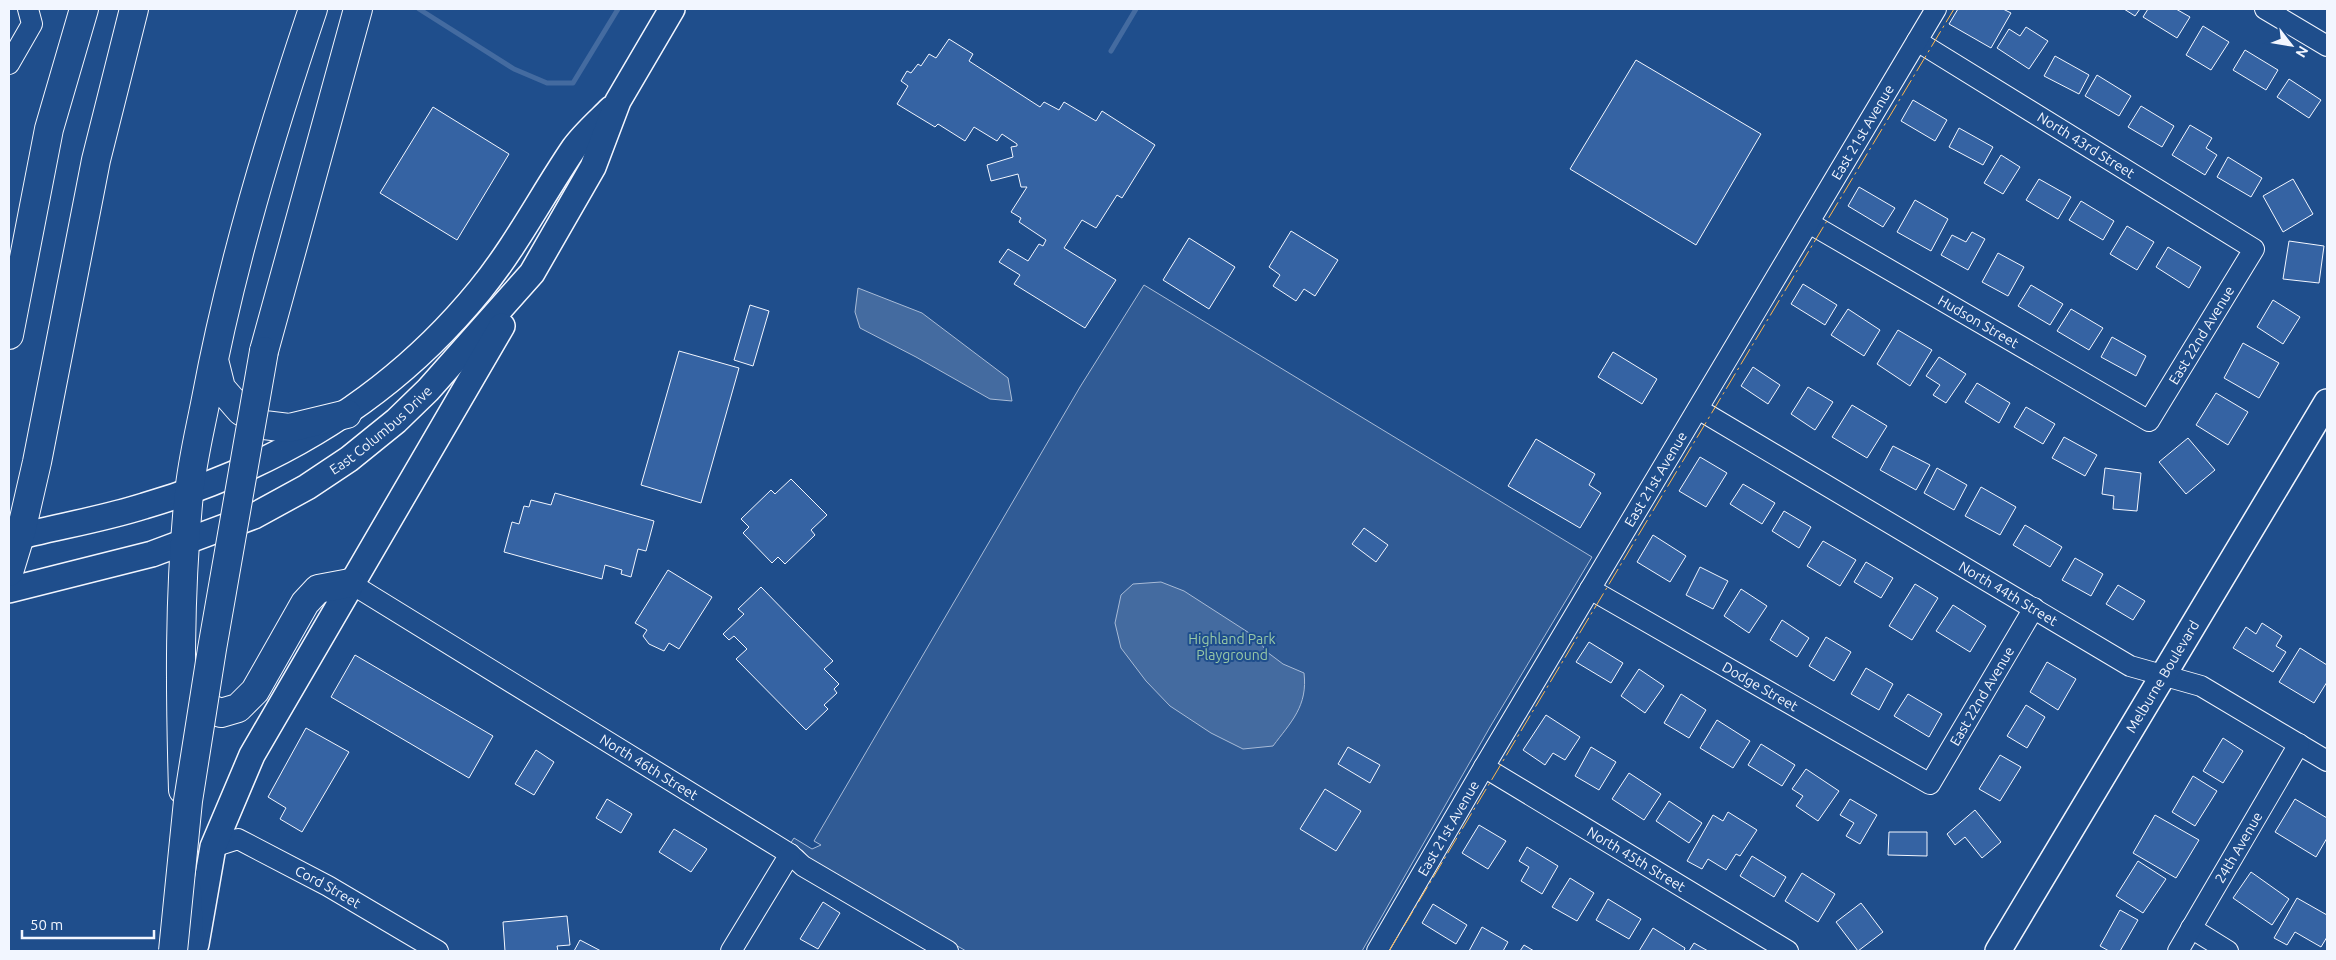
<svg xmlns="http://www.w3.org/2000/svg" width="2336" height="960" font-family="Ubuntu,sans-serif">
<style>
.built{fill:#305b95;stroke:#a8bbd7}
.water{fill:#446ba0;stroke:#a8bbd7}
.lines{fill:none;stroke-linecap:round;stroke-linejoin:round}
.stream{stroke:#446ba0;stroke-width:5}
.building{fill:#3563a3;stroke:#f2f6ff}
.minor-casing{stroke:#f2f6ff;stroke-width:22}
.major-casing{stroke:#f2f6ff;stroke-width:28}
.highway-casing{stroke:#f2f6ff;stroke-width:30}
.minor{stroke:#1f4e8c;stroke-width:20}
.major{stroke:#1f4e8c;stroke-width:25}
.highway{stroke:#1f4e8c;stroke-width:28}
.highway-bridge-casing{stroke:#f2f6ff;stroke-width:30;stroke-linecap:butt}
.highway-bridge{stroke:#1f4e8c;stroke-width:28}
.power{stroke:#ffb74d;stroke-width:1;stroke-dasharray:18 4 2.5 4;stroke-linecap:butt}
.labels{text-anchor:middle;stroke-width:4;stroke-linejoin:round;paint-order:stroke}
.street-label{font-size:14px;fill:#f2f6ff;stroke:#1f4e8c}
.park-label{font-size:14px;fill:#97c8a6;stroke:#1f4e8c}
</style>
<rect width="100%" height="100%" fill="#1f4e8c"/>
<!-- built -->
<path class="built" d="M1144 285 1592 557 1490 727 1362 951H966L809 859 803 851 790 844 794 838 812 849 821 845 814 841 1080 387Z"/>
<!-- water -->
<path class="water" d="M858 288 922 313 1008 378 1012 401 990 399 916 357 860 328 855 312Z
M1161 582 1184 591 1257 638 1267 652 1283 664 1304 673C1308 706 1291 722 1273 746L1243 749 1211 733 1170 706 1146 681 1121 648 1115 623 1121 595 1133 584Z"/>
<g class="lines">
<!-- stream -->
<path class="stream" d="M419 9 514 69 547 83H573L618 9
M1111 51 1136 9"/>
</g>
<!-- building -->
<path class="building" d="M1958 9H2003L2011 13 1991 48 1949 24Z
M2124 9H2140L2135 16Z
M2148 9H2176L2190 17 2177 38 2143 17Z
M2203 26 2229 42 2211 70 2186 55Z
M2026 27 2048 41 2029 69 1997 48 2009 29 2020 36Z
M949 39 973 54 969 61 1040 107 1044 102 1059 110 1064 102 1096 121 1102 111 1155 145 1122 198 1117 195 1096 228 1082 220 1064 248 1116 280 1085 328 1014 284 1020 275 999 262 1008 249 1028 261 1039 244 1043 246 1046 240 1019 222 1021 218 1011 212 1027 187H1021L1018 174 991 181 987 165 1013 157 1011 147 1017 146V144L1002 134 997 141 974 127 965 141 938 124 935 127 897 104 908 86 901 81 907 71 911 73 918 64 921 66 929 54 936 58Z
M2245 50 2278 70 2266 90 2233 70Z
M2055 56 2089 75 2079 94 2044 76Z
M1636 60 1761 134 1696 245 1570 169Z
M2097 75 2131 96 2119 116 2085 96Z
M2289 79 2321 100 2309 118 2277 97Z
M1913 100 1947 120 1935 141 1901 121Z
M2141 106 2174 126 2162 147 2128 127Z
M433 107 509 154 457 240 380 193Z
M2190 125 2212 138 2206 148 2217 155 2205 175 2172 155Z
M1959 128 1993 147 1983 165 1949 147Z
M2001 155 2020 167 2003 194 1984 183Z
M2228 157 2262 178 2251 197 2217 177Z
M2039 179 2071 197 2058 219 2026 200Z
M2293 179 2313 214 2283 232 2263 196Z
M1859 187 1895 208 1883 227 1848 206Z
M1915 200 1948 219 1931 251 1897 232Z
M2081 201 2114 221 2103 240 2069 220Z
M2127 226 2154 242 2137 270 2110 254Z
M1291 231 1338 260 1315 296 1304 289 1296 301 1273 286 1280 275 1269 267Z
M1972 232 1985 239 1968 270 1941 255 1952 235 1966 242Z
M1189 238 1235 267 1209 309 1163 280Z
M2289 241 2324 246 2319 283 2283 279Z
M2168 247 2201 267 2189 288 2156 267Z
M1998 253 2024 267 2008 296 1982 282Z
M1803 284 1837 305 1825 325 1791 304Z
M2031 285 2063 304 2050 325 2018 306Z
M2273 300 2300 317 2283 344 2257 327Z
M750 305 769 311 753 366 734 360Z
M1848 309 1880 330 1864 356 1831 335Z
M2071 309 2103 328 2089 350 2057 331Z
M1898 330 1932 350 1910 386 1877 364Z
M2112 337 2146 356 2136 376 2101 357Z
M2243 343 2279 363 2259 398 2224 378Z
M679 351 739 368 701 503 641 485Z
M1613 352 1657 379 1642 404 1598 377Z
M1939 357 1966 374 1946 403 1933 395 1940 385 1926 376Z
M1753 367 1780 385 1768 404 1741 386Z
M1977 383 2010 403 1999 423 1965 402Z
M1808 387 1833 402 1815 430 1791 414Z
M2216 393 2248 412 2228 445 2196 425Z
M1852 405 1887 426 1867 458 1832 437Z
M2026 407 2055 424 2043 444 2014 427Z
M2064 437 2097 455 2085 476 2052 458Z
M2188 438 2215 470 2186 494 2159 462Z
M1536 439 1595 474 1589 485 1601 493 1580 528 1508 486Z
M1893 446 1930 465 1916 490 1880 470Z
M1700 457 1727 473 1706 507 1679 491Z
M1937 468 1967 485 1954 510 1924 493Z
M2105 468 2141 473 2137 511 2113 509 2114 496 2102 494Z
M791 479 827 515 811 530 815 535 785 564 778 557 772 563 743 533 749 527 741 519 771 490 775 494Z
M1743 484 1775 503 1762 524 1730 504Z
M1981 487 2016 507 2000 535 1965 516Z
M555 493 654 521 646 551 638 549 631 577 621 574 622 570 605 565 602 579 504 552 512 522 519 524 524 506 529 507 531 500 551 505Z
M1784 511 1811 527 1799 548 1772 531Z
M2025 525 2062 547 2050 567 2013 545Z
M1364 528 1388 545 1376 562 1352 544Z
M1653 535 1686 556 1670 582 1637 562Z
M1823 541 1856 560 1840 586 1807 566Z
M2075 558 2103 574 2091 596 2062 580Z
M1866 562 1893 578 1881 598 1854 582Z
M1700 567 1728 581 1713 609 1686 595Z
M668 570 712 597 679 649 669 643 664 651 649 644 643 636 647 630 635 623Z
M1915 584 1938 598 1912 640 1889 626Z
M2118 585 2145 601 2133 620 2106 604Z
M761 587 833 661 824 669 839 684 834 689 837 693 824 705 828 709 806 730 736 659 747 649 734 636 729 640 723 634 744 614 738 609Z
M1741 589 1767 606 1749 633 1724 616Z
M1953 605 1986 626 1970 652 1936 631Z
M1782 620 1809 638 1797 657 1770 640Z
M2262 623 2282 636 2276 646 2286 652 2273 672 2233 648 2246 627 2256 634Z
M1826 637 1851 652 1834 681 1809 666Z
M1589 642 1623 663 1611 683 1576 662Z
M2300 648 2327 665V682L2314 703 2279 682Z
M355 655 493 736 469 778 331 697Z
M2047 662 2076 679 2058 710 2030 692Z
M1866 668 1893 684 1879 710 1851 694Z
M1639 669 1664 686 1645 713 1621 696Z
M1681 694 1706 710 1689 738 1664 723Z
M1908 694 1942 714 1929 737 1894 716Z
M2026 705 2045 717 2027 748 2007 736Z
M1546 715 1580 737 1565 760 1553 753 1545 765 1523 750Z
M1717 720 1750 741 1733 768 1700 748Z
M306 728 349 752 302 832 280 819 286 808 268 797Z
M2223 738 2243 751 2223 783 2203 771Z
M1761 744 1795 765 1782 786 1748 765Z
M1348 747 1380 765 1370 783 1338 764Z
M1591 747 1616 762 1599 790 1575 776Z
M536 750 554 762 534 795 515 784Z
M2000 755 2021 767 2000 801 1979 789Z
M1806 769 1839 791 1818 821 1796 806 1803 796 1792 789Z
M1629 773 1661 794 1644 820 1612 799Z
M2193 776 2217 791 2195 826 2172 812Z
M1325 789 1361 811 1336 851 1300 829Z
M607 799 632 814 621 833 596 818Z
M1850 799 1877 815 1860 844 1846 836 1854 823 1840 815Z
M2295 799 2327 818V838L2316 857 2275 832Z
M1669 801 1702 823 1689 843 1656 821Z
M1975 810 2001 842 1982 858 1965 837 1955 845 1947 834Z
M1728 812 1757 830 1740 856 1736 854 1726 870 1708 859 1702 869 1687 861 1713 815 1723 821Z
M2155 815 2199 840 2176 878 2133 853Z
M1479 825 1506 841 1488 869 1462 853Z
M674 829 707 849 691 872 659 852Z
M1889 832H1927V856L1888 855Z
M1527 847 1558 866 1542 894 1521 881 1529 867 1519 861Z
M1752 856 1786 877 1774 897 1740 876Z
M2138 861 2166 879 2143 913 2116 896Z
M2251 872 2289 899 2272 925 2233 898Z
M1802 873 1835 894 1818 922 1785 901Z
M1570 878 1594 893 1577 921 1552 907Z
M2297 898 2327 915V937L2321 947 2295 932 2287 945 2274 938Z
M1608 899 1641 919 1629 939 1596 920Z
M823 902 840 913 818 949 800 939Z
M1861 903 1883 932 1858 951 1836 922Z
M1433 904 1467 925 1456 944 1422 923Z
M2120 910 2138 920 2120 951H2109L2100 946Z
M567 916 570 945 557 946 558 951H505L503 922Z
M1482 927 1508 942 1503 951H1469Z
M1653 928 1685 948 1684 951H1639Z
M580 940 601 951H574Z
M1694 943 1708 951H1689Z
M1524 945 1534 951H1520Z"/>
<g class="lines">
<defs>
<g id="minor">
<path d="M2265 9 2327 46"/>
<path d="M9 64 32 24 28 9"/>
<path id="s1" d="M1809 223 2149 421 2254 249 1917 41"/>
<path id="s2" d="M1698 409 2130 666 2201 686 2327 761"/>
<path id="s3" d="M350 583 790 854 803 866 948 951"/>
<path id="s4" d="M1590 589 1930 784 2034 608"/>
<path id="s5" d="M1484 767 1788 951"/>
<path id="s6" d="M213 847 238 839 328 886 438 951"/>
<path d="M2191 928 2228 951"/>
<path d="M731 951 790 854"/>
<path id="s7" d="M1377 951 1484 767 1936 9"/>
<path id="s8" d="M2178 951 2299 744"/>
</g>
<g id="major">
<path d="M9 539C54 527 100 520 144 506 277 467 392 398 480 290 516 246 542 195 574 148 584 134 599 121 611 109"/>
<path id="s9" d="M9 590 152 554 254 516 307 487 349 459 396 421 428 390 532 273 593 167 618 101 672 9"/>
<path d="M196 944 213 847 252 755 502 326"/>
<path id="s10" d="M1998 951 2327 402"/>
</g>
<path id="highway" d="M9 335 49 129 84 9
M264 351 358 9
M214 360 221 388 241 411 264 425 289 428 347 414
M9 572 20 536 37 462 96 160 134 9
M190 689 201 705 221 713 238 708 255 691 305 603 318 589 350 583
M183 790C180 691 179 593 189 494 192 462 200 430 206 399 231 266 270 137 313 9
M187 891 190 951"/>
</defs>
<!-- minor casing -->
<use href="#minor" class="minor-casing"/>
<!-- major casing -->
<use href="#major" class="major-casing"/>
<!-- highway casing -->
<use href="#highway" class="highway-casing"/>
<!-- minor -->
<use href="#minor" class="minor"/>
<!-- major -->
<use href="#major" class="major"/>
<!-- highway -->
<use href="#highway" class="highway"/>
<defs>
<path id="highway-bridge" d="M173 951 188 801 212 649 264 351"/>
</defs>
<!-- highway-bridge casing -->
<use href="#highway-bridge" class="highway-bridge-casing"/>
<!-- highway-bridge -->
<use href="#highway-bridge" class="highway-bridge"/>
<!-- power -->
<path class="power" d="M1389 951 1954 9"/>
</g>
<g class="labels">
<!-- street labels -->
<g class="street-label">
<text dy="5" stroke="none"><textPath href="#s7" startOffset="952">East 21st Avenue</textPath></text>
<text transform="translate(2086 145) rotate(32)" y="5">North 43rd Street</text>
<text dy="5" stroke="none"><textPath href="#s1" startOffset="196">Hudson Street</textPath></text>
<text dy="5" stroke="none"><textPath href="#s1" startOffset="494">East 22nd Avenue</textPath></text>
<text dy="5" stroke="none"><textPath href="#s9" startOffset="410">East Columbus Drive</textPath></text>
<text dy="5" stroke="none"><textPath href="#s7" startOffset="548">East 21st Avenue</textPath></text>
<text dy="5" stroke="none"><textPath href="#s2" startOffset="361">North 44th Street</textPath></text>
<text dy="5" stroke="none"><textPath href="#s10" startOffset="320">Melburne Boulevard</textPath></text>
<text dy="5" stroke="none"><textPath href="#s4" startOffset="196">Dodge Street</textPath></text>
<text dy="5" stroke="none"><textPath href="#s4" startOffset="494">East 22nd Avenue</textPath></text>
<text dy="5" stroke="none"><textPath href="#s3" startOffset="351">North 46th Street</textPath></text>
<text dy="5" stroke="none"><textPath href="#s7" startOffset="142">East 21st Avenue</textPath></text>
<text dy="5" stroke="none"><textPath href="#s8" startOffset="120">24th Avenue</textPath></text>
<text dy="5" stroke="none"><textPath href="#s5" startOffset="178">North 45th Street</textPath></text>
<text dy="5" stroke="none"><textPath href="#s6" startOffset="128">Cord Street</textPath></text>
</g>
<!-- park labels -->
<g class="park-label">
<text x="1232" y="644">Highland Park<tspan x="1232" dy="16">Playground</tspan></text>
</g>
</g>
<!-- border -->
<rect width="2336" height="960" fill="none" stroke="#f2f6ff" stroke-width="20"/>
<!-- north arrow -->
<g transform="translate(2291 45) rotate(121)" stroke="#1f4e8c" stroke-width="4" paint-order="stroke">
<path d="M0-4L9 19L0 12L-9 19Z" fill="#f2f6ff"/>
<text y="-8" font-size="14" font-weight="bold" text-anchor="middle" fill="#f2f6ff">N</text>
</g>
<!-- scale -->
<path d="M22 930v8h132v-8" fill="none" stroke="#f2f6ff" stroke-width="2.5"/>
<text x="30" y="930" font-size="15" fill="#f2f6ff" stroke="#1f4e8c" stroke-width="4" paint-order="stroke">50 m</text>
</svg>
